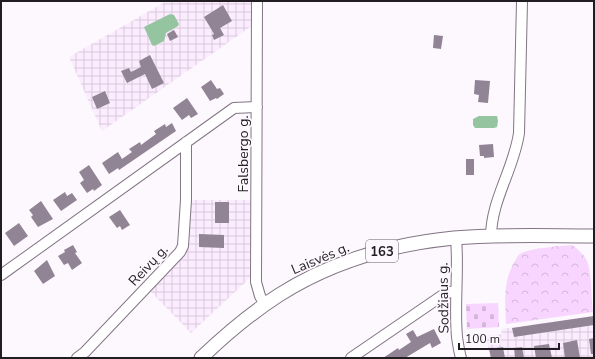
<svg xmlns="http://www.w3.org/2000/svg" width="595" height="359" font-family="'Nunito Sans',sans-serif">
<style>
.industrial{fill:url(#industrial-grid)}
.forest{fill:url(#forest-crowns)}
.cemetery{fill:url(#cemetery-stones)}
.water{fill:#95c4a1}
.building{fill:#918494}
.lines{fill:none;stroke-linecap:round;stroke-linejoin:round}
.minor-casing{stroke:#827584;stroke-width:12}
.major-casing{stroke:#827584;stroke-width:15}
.minor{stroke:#fff;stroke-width:10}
.major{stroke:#fff;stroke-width:13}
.labels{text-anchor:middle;stroke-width:3.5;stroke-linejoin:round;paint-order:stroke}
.shield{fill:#fdf7fe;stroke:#645e65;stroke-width:1}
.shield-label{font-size:13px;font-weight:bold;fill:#221c23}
.street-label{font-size:14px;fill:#221c23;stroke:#fdf7fe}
</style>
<defs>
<pattern id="industrial-grid" width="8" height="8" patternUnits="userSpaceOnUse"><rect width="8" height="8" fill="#fcecff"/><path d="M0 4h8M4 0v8" fill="none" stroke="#d8cada"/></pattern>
<pattern id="forest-crowns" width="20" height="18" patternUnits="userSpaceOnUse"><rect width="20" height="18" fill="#f7d5fe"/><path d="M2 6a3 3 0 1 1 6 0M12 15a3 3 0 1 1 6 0" fill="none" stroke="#d3b6d9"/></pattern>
<pattern id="cemetery-stones" width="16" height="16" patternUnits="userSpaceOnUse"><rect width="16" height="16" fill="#f7d5fe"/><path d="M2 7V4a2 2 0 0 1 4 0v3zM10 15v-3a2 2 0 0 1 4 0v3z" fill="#d3b6d9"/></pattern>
</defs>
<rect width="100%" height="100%" fill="#fdf7fe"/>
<!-- industrial -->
<path class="industrial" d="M167 1H253V25L102 131 69 57Z
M188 200H252L251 277 191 333 149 290 185 248Z
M594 316V358H490L486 336 502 334 501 329Z"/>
<!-- forest -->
<path class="forest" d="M572 245C577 248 585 256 587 261 592 273 591 298 593 312L506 324C505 303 503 280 515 261 516 259 518 255 520 254 529 248 561 246 572 245Z"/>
<!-- cemetery -->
<path class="cemetery" d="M498 303 499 327 467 329 466 304Z"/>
<!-- water -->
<path class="water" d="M170 14 174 15 179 24 178 26 166 33 164 41 154 46 152 45 144 27Z
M479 116H497L498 121 497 127 494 128H475L473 125V119Z"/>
<!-- building -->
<path class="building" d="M223 5 232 21 220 28 224 35 214 40 212 35 214 34 204 17Z
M174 30 178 37 170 41 167 34Z
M434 35 443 36 441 49 433 48Z
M150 55 164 83 152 89 145 74 127 83 121 71 129 68 131 72 141 67 139 61Z
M211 80 217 89 220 88 224 94 217 99 216 98 210 101 201 87Z
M475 80 490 81 488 103 478 102 479 95 474 94Z
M105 91 110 103 97 109 92 97Z
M187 98 198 114 191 118 189 115 182 120 173 108Z
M172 123 176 131 119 170 118 168 109 174 102 163 118 152 122 159 132 152 129 149 140 142 141 145 156 134 154 131 165 124 166 127Z
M493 144 494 157 484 158V156H480L479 145Z
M466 159H474V175H466Z
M89 165 102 185 94 191 93 189 87 193 80 183 84 180 79 172Z
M65 192 67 196 72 193 77 200 61 211 53 200Z
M41 201 53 219 38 227 31 217 33 215 29 210Z
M215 202H229V223H215Z
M120 210 130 225 122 230 120 226 117 228 109 217Z
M19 223 28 236 14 246 5 233Z
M199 234 224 235V248L199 247Z
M73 245 77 252 75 253 82 263 72 270 68 263 64 265 58 256 65 252 64 250Z
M47 260 55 276 43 284 34 271Z
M594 316V325L514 337 512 328Z
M434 329 441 343 432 348 430 343 405 358H383L398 348 399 350 411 342 406 334 413 330 417 337Z
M594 338V354H591L589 339Z
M577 340 580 358H565L563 343Z
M549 344 552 358H536L534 346Z
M503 347 505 358H491L489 349Z
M522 347 524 358H515L514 348Z"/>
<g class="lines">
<defs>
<path id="minor" d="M257 1 256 282 260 296 265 305
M491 237C491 200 514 169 519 133L522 1
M456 238C459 271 454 304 457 337 458 344 459 351 461 358
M1 275 234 108 257 107
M77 358 85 352 180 252 183 246 186 200V142
M351 358 446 293 456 291"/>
<path id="major" d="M201 358C225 335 251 313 279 295 331 262 393 244 454 238 500 234 548 236 594 236"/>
</defs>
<!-- minor casing -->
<use href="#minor" class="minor-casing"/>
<!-- major casing -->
<use href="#major" class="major-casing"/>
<!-- minor -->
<use href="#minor" class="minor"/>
<!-- major -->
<use href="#major" class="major"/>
</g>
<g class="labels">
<!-- shield labels -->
<rect class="shield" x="366" y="240" width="32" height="22" rx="3"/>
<g class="shield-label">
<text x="382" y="256">163</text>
</g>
<!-- street labels -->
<g class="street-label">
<text transform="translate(243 154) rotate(-90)" y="5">Falsbergo g.</text>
<text transform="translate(320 258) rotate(-23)" y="5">Laisvės g.</text>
<text transform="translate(148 265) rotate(-47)" y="5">Reivų g.</text>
<text transform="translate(443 298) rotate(-91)" y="5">Sodžiaus g.</text>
</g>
</g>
<!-- border -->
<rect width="595" height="359" fill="none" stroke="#221c23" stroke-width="4"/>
<!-- scale -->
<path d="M459 343v6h100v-6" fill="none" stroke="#221c23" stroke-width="2"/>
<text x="465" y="343" font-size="12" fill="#221c23" stroke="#fdf7fe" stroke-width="3" paint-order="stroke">100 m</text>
</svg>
